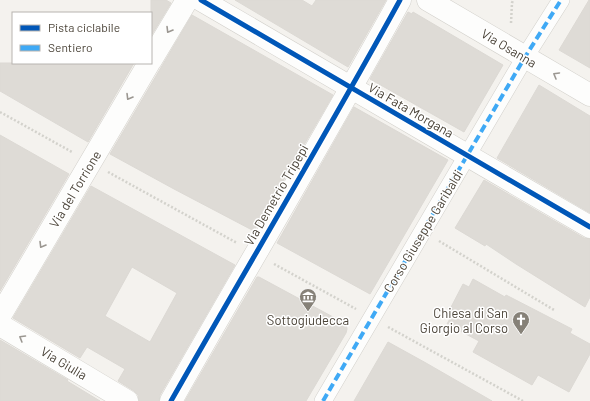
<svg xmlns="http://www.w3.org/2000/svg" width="590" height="401" font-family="Barlow,sans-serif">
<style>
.building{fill:#dedbd6;stroke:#dcd9d4;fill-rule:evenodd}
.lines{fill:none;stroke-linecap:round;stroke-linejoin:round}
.pedestrian-casing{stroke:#d2d0cb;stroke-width:18}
.minor-casing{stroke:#d2d0cb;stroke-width:23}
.path{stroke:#d3d2cc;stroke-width:2.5;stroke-dasharray:2 2;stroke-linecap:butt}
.pedestrian{stroke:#fdfdfc;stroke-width:17}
.minor{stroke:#fdfdfc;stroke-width:22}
.quiet{stroke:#3fa9f5;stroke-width:4;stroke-dasharray:8 4;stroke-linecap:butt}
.cycleway-casing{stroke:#fff;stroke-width:8}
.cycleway{stroke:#0057b8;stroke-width:5}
.oneway{stroke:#9b9791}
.labels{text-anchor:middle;stroke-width:3;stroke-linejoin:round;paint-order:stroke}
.street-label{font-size:13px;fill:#4b4439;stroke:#fff}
.poi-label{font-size:13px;fill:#4b4439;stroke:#fff;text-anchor:end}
</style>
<rect width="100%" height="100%" fill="#f4f2ee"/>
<!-- building -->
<path class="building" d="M151 0H166L171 3 151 36Z
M235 0H302L312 6 316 0H386L348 67Z
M589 0H590V68L559 50Z
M408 12 412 14 413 12 503 65 464 132 370 79Z
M192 15 333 95 254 231 174 189 110 154Z
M0 63H134L88 142 0 91Z
M539 85 590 116V213L497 158Z
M354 107 448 160 370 294 277 243Z
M0 135 69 174 0 291Z
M484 180 584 238 590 239V297L585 307 516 264 486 244 485 246 455 228Z
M91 186 235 265 160 395 159 401H139L138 395 134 391 118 381 125 369 87 347 80 358 13 318ZM132 267 177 293 150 342 105 316Z
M257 277H259L346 324 347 329 346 333 306 401H185Z
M473 279 505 297 506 295 572 329 570 333 590 344V354L569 392 538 375 532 385 473 352 479 341 447 324 452 315 448 313 463 284 469 287Z
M0 340 68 380 67 381 100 401H0Z
M388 342 426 363 492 401H354Z"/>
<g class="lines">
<defs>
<path id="pedestrian" d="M323 401 525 57 561 0"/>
<path id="minor" d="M201 0 590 227
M428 0 590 95
M151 60 187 0
M0 316 149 63
M0 325 127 401
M171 401C247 267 326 135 400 0"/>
</defs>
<!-- pedestrian casing -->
<use href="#pedestrian" class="pedestrian-casing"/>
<!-- minor casing -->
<use href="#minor" class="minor-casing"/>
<!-- path -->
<path class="path" d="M511 23 512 3 513 0
M0 112 72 152
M108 172 237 243
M439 241 554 310
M274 264 356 309
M388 327 523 401"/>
<!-- pedestrian -->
<use href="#pedestrian" class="pedestrian"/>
<!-- minor -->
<use href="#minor" class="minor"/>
<!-- quiet -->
<path class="quiet" d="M323 401 525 57 561 0"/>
<defs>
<path id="cycleway" d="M201 0 590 227
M171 401C247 267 326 135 400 0"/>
</defs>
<!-- cycleway casing -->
<use href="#cycleway" class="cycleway-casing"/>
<!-- cycleway -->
<use href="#cycleway" class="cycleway"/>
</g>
<!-- one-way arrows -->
<defs><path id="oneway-chevron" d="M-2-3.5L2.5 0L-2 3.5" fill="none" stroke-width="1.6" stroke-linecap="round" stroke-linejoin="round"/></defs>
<g class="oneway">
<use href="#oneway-chevron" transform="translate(169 30) rotate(121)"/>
<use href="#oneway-chevron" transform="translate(556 75) rotate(-150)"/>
<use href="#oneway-chevron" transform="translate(129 97) rotate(121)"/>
<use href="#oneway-chevron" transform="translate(42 245) rotate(121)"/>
<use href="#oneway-chevron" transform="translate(22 338) rotate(-149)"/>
</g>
<!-- icons -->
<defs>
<symbol id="museum-pin" viewBox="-11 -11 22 30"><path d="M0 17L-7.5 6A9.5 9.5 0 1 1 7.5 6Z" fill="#868178" stroke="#fff"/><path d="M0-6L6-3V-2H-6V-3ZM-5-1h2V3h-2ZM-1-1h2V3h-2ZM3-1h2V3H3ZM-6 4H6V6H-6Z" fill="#fff"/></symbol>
<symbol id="church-pin" viewBox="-11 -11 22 30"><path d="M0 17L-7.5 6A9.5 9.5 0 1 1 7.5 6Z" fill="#868178" stroke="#fff"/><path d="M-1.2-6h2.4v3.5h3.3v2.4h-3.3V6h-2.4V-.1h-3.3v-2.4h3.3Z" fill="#fff"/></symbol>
</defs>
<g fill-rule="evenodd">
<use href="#museum-pin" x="298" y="287" width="20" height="27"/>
<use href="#church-pin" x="511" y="310" width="20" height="27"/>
</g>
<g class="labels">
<!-- street labels -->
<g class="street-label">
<text transform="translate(509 48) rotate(31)" y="5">Via Osanna</text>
<text transform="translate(411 110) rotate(30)" y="5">Via Fata Morgana</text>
<text transform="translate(75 189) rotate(-59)" y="5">Via del Torrione</text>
<text transform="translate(276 195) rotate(-60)" y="5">Via Demetrio Tripepi</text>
<text transform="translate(423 231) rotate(-59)" y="5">Corso Giuseppe Garibaldi</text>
<text transform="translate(64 363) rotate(31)" y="5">Via Giulia</text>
</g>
<!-- poi labels -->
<g class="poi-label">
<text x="508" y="318">Chiesa di San<tspan x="508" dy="15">Giorgio al Corso</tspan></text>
<text x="308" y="325" text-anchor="middle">Sottogiudecca</text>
</g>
</g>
<!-- legend -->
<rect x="12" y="12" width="140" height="52" fill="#ffffff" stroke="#b7b4b0"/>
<rect x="20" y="25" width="20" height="6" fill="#0057b8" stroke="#b7b4b0"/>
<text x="48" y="32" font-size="12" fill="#4b4439">Pista ciclabile</text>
<rect x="20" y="45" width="20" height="6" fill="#3fa9f5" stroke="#b7b4b0"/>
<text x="48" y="52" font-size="12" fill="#4b4439">Sentiero</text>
</svg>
